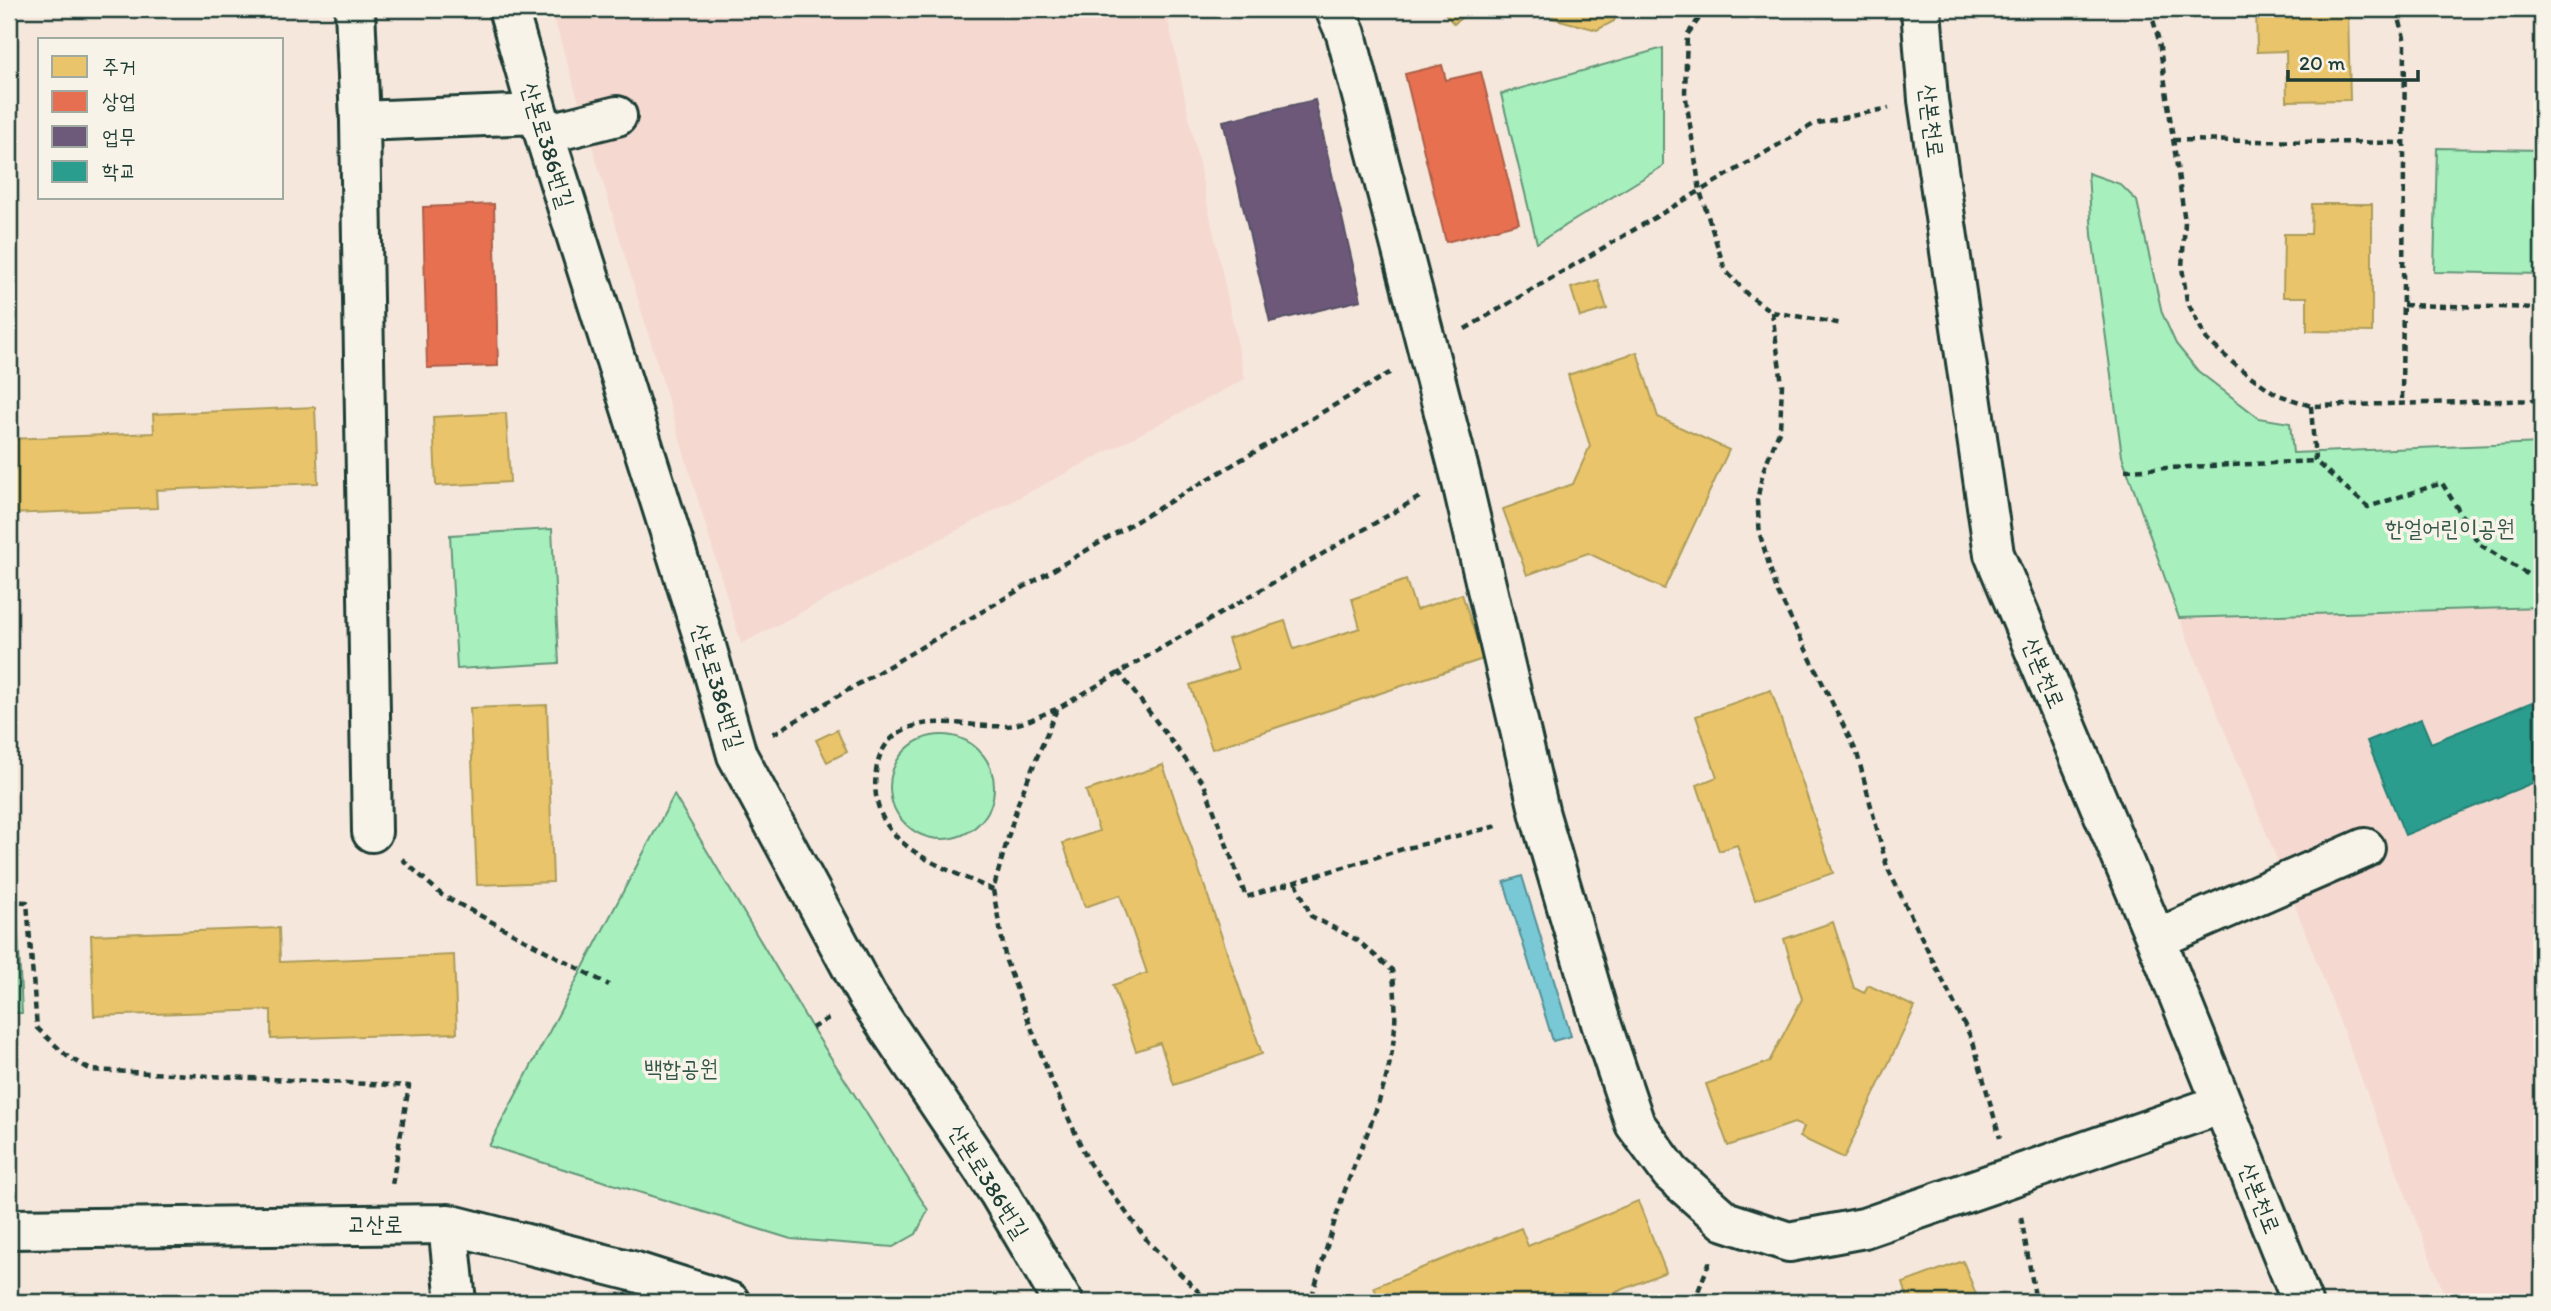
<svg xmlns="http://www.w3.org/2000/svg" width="2551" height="1311" font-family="Itim,'Poor Story',sans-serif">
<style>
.built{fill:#f5d9d0}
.green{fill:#a7efbd;stroke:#639678;stroke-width:2}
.water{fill:#78c8d5;stroke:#549095;stroke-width:2}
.homes{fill:#e9c46a;stroke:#ac9c5a;stroke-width:2}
.shops{fill:#e76f51;stroke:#ab6048;stroke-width:2}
.offices{fill:#6d597a;stroke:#565165;stroke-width:2}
.schools{fill:#2a9d8f;stroke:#278074;stroke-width:2}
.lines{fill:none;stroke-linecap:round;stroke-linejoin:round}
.minor-casing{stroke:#1f3d34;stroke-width:44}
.path{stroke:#1f3d34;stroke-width:4.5;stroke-dasharray:7 5;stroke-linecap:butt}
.minor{stroke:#f7f3e8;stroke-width:38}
.labels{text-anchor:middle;stroke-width:7;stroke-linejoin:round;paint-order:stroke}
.street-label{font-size:23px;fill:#1f3d34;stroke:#f7f3e8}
.park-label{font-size:23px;fill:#335849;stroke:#f7f3e8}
</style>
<rect width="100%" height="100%" fill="#f6e7dd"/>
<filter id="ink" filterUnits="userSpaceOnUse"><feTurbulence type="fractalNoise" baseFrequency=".0143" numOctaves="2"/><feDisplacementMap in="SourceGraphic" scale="14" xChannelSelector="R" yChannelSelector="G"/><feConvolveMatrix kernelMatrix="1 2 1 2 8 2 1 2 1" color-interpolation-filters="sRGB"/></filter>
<g filter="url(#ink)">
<!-- built -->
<path class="built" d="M551 9H1166L1245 379 741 644Z
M2542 607V1302H2447L2286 882 2179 618Z"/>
<!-- green -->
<path class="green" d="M1663 48V166L1537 243 1501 94Z
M2437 148 2542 150V274L2434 272Z
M2088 173 2120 184 2137 201 2162 313 2176 344 2198 371 2259 418 2290 423 2293 453 2542 443V607L2179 618 2122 456 2092 235Z
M552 529 559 663 457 669 450 535Z
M890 787a52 52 0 1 1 104 0a52 52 0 1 1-104 0Z
M674 795 812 1028 928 1210 916 1234 893 1247 791 1239 489 1146Z
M17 911 22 1013H9V912Z"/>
<!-- water -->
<path class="water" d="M1522 876 1571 1036 1553 1041 1504 882Z"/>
<!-- homes -->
<path class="homes" d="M1441 9H1471L1454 24Z
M1554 9H1618L1614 21 1597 30 1552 18Z
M2256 9H2348L2350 100 2287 101 2286 51 2257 52Z
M2312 204H2372V332L2307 331V297H2283L2284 234H2311Z
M1598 280 1607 309 1580 317 1571 288Z
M1637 352 1658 417 1729 450 1664 589 1588 553 1527 575 1503 509 1573 484 1590 446 1568 375Z
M315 407 318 483 156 490 157 508 9 514V439L154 433 153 414Z
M506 413 510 482 436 486 433 417Z
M1406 580 1416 610 1462 594 1483 659 1212 749 1190 685 1238 669 1228 639 1285 621 1294 649 1360 628 1352 599Z
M1771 690 1833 873 1755 900 1737 845 1719 851 1697 785 1717 777 1696 716Z
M547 705 553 882 477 885 470 708Z
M837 730 847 752 827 762 816 740Z
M1163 765 1262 1054 1174 1085 1160 1043 1136 1051 1113 985 1147 973 1120 895 1085 907 1063 843 1099 831 1086 791Z
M1833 922 1854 988 1864 993 1868 985 1915 1007 1844 1158 1800 1137 1804 1127 1794 1123 1728 1146 1706 1084 1769 1062 1802 999 1784 939Z
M279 928 280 962 454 955 457 1033 271 1039V1010L94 1016 91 935Z
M1638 1201 1666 1272 1592 1302H1516L1515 1300 1508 1302H1380L1374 1287 1521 1228 1528 1246Z
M1963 1261 1979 1302H1909L1903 1283Z"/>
<!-- shops -->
<path class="shops" d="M1442 65 1446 80 1481 72 1519 223 1446 242 1405 74Z
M494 204 498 366 427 368 423 207Z"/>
<!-- offices -->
<path class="offices" d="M1315 100 1361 300 1270 322 1223 121Z"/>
<!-- schools -->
<path class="schools" d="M2542 669V688L2536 672Z
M2542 698V779L2405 835 2367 741 2421 719 2431 743Z"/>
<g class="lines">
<defs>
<path id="minor" d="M355 9 360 121 372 832
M508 9 538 114 706 646 737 755 867 996 999 1193 1063 1302
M1335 9 1346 34 1460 474 1540 815 1601 1023 1635 1124 1671 1173 1725 1221 1789 1242 1864 1228 2222 1104
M1921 9 1928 100 1994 554 2156 939 2302 1302
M360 121 538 114
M545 134 617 116
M2156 939 2365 848
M448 1224 456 1302
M9 1229 448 1224 636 1272 730 1302"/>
</defs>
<!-- minor casing -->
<use href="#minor" class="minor-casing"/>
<!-- path -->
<path class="path" d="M1706 9 1687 35 1685 92 1700 191 1725 270 1748 295 1772 312 1843 324
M2150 9 2159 41 2185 222 2182 267 2187 301 2207 340 2239 368 2276 394 2311 406 2542 400
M2397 9 2405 42 2402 403
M2173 140 2405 143
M2403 305 2542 308
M1772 312 1782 384 1780 429 1763 471 1757 501 1760 535 1777 591 1857 753 1887 867 1973 1042 2000 1138
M1465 329 1814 124 1889 108
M2311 406 2315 461 2368 507 2442 483 2479 544 2527 574 2542 571
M2125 470 2315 461
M1118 671 1204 784 1246 897 1403 849 1501 825
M773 734 1391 372
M402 859 442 895 609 985
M1296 882 1311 916 1357 940 1392 970C1406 1056 1374 1112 1345 1190 1332 1227 1322 1265 1310 1302
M993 890C940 865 867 846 876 772 878 754 887 738 904 730 935 715 973 728 1005 726 1021 726 1040 715 1056 709
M9 901 27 902 37 1028 67 1056 91 1070 409 1086 392 1185
M812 1028 832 1016
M2021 1217 2036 1302
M1209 1302 1149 1243 1089 1163 1051 1080 1006 961 993 890 1018 803 1057 709 1423 495
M1694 1302 1711 1258"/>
<!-- minor -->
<use href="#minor" class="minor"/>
</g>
</g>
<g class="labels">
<!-- street labels -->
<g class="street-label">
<text transform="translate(1932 121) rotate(83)" y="8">산본천로</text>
<text transform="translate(548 145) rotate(73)" y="8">산본로386번길</text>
<text transform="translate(2044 673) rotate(67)" y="8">산본천로</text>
<text transform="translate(718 686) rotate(73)" y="8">산본로386번길</text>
<text transform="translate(989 1181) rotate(58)" y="8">산본로386번길</text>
<text transform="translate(2260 1198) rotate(68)" y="8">산본천로</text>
<text x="375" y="1232">고산로</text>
</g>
<!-- park labels -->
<g class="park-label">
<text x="2450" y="536">한얼어린이공원</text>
<text x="681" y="1076">백합공원</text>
</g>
</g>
<!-- margin -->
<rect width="2551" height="1311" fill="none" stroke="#f7f3e8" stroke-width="35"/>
<rect x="18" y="18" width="2516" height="1276" fill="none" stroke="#1f3d34" stroke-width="2.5" filter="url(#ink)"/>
<!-- legend -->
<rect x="38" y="38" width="245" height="161" fill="#f7f3e8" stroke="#a1aaa0" stroke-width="2"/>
<rect x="52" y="56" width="35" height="21" fill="#e9c46a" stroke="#a1aaa0" stroke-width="2"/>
<text x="102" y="74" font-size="21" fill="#1f3d34">주거</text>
<rect x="52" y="91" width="35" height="21" fill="#e76f51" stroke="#a1aaa0" stroke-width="2"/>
<text x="102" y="108" font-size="21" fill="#1f3d34">상업</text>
<rect x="52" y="126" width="35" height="21" fill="#6d597a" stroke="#a1aaa0" stroke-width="2"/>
<text x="102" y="144" font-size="21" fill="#1f3d34">업무</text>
<rect x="52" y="161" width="35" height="21" fill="#2a9d8f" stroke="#a1aaa0" stroke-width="2"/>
<text x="102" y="178" font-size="21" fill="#1f3d34">학교</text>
<!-- scale -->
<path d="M2288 70v10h130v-10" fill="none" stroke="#1f3d34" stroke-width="3.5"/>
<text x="2299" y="70" font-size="21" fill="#1f3d34" stroke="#f7f3e8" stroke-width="5" paint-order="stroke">20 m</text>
</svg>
